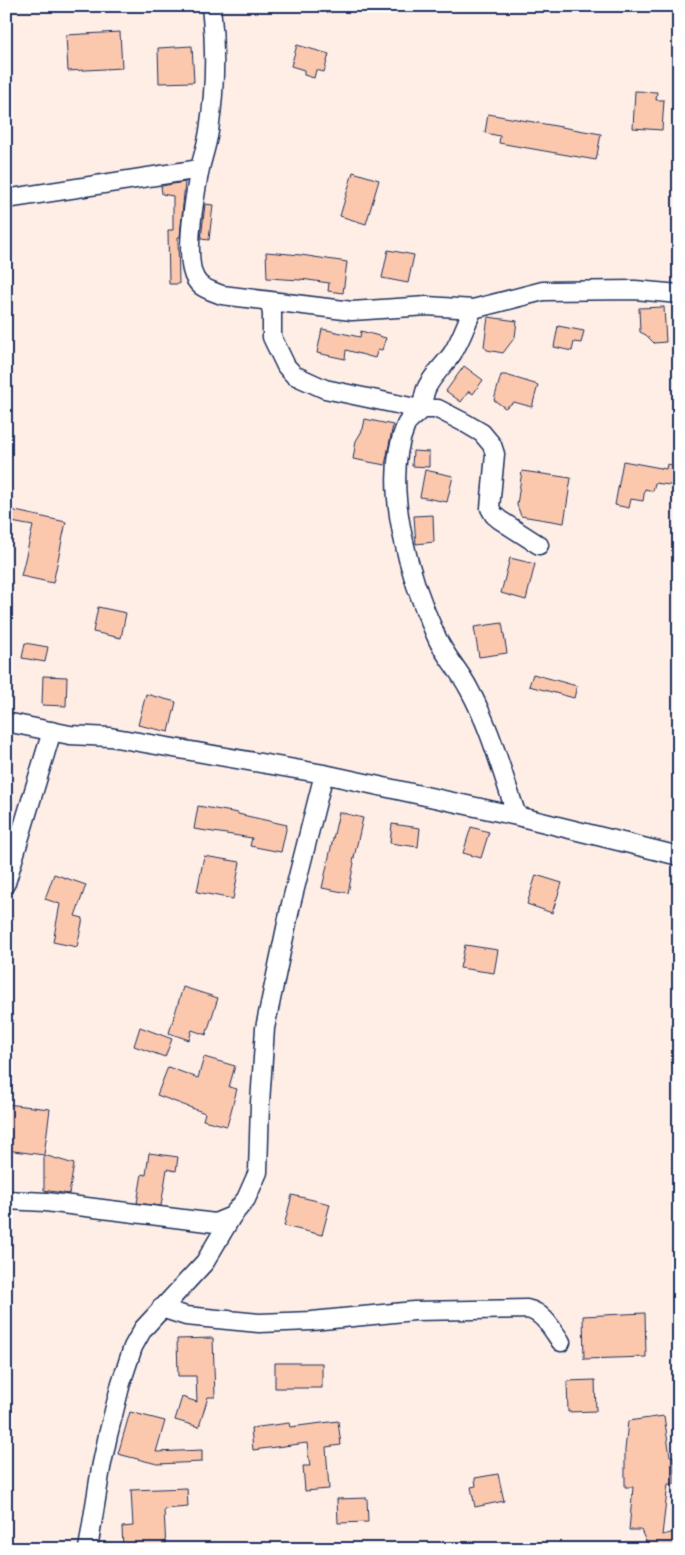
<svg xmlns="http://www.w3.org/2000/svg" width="685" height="1555" font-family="'Gochi Hand',sans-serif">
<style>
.building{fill:#fcc8ad;stroke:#1b2f5e}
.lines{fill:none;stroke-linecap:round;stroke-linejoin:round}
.minor-casing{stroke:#1b2f5e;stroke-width:21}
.minor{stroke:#fff;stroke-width:18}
</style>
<rect width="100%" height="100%" fill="#feeee6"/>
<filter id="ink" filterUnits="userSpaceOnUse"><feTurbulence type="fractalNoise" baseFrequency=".02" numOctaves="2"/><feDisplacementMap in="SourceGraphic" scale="10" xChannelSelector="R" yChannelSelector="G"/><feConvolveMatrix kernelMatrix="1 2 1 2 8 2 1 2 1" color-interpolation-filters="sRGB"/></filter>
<g filter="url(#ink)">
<!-- building -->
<path class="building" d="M120 32 122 68 68 71 66 35Z
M297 45 329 54 324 72 316 70 314 78 304 75V70L291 66Z
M192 46 194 82 159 83 158 48Z
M635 91 657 92 656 100H664L662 130 633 128Z
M488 114 601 134 596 160 499 143 500 136 485 133Z
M353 172 379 180 366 224 340 216Z
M185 182 180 237H178L179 284H169L168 230H173V196L162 194 161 186Z
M205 204 213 205 209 240 201 239Z
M388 250 414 255 408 283 382 278Z
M266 252 301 255 347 262 343 293 328 291 329 283 301 279V280L267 278Z
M664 307 666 342 654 343 646 335 640 332 639 308Z
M488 317 517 321 515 337 503 353 487 350 484 346Z
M558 326 584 331 581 343 574 342 572 351 554 347Z
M322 329 360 337 361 331 386 338 382 350 378 349 375 358 346 350 345 359 317 353Z
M464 366 483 380 473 394 469 391 461 402 446 391Z
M501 375H506L538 385 532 407 514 402 505 408 494 400Z
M365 419 393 425 385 465 353 459 356 441 363 429Z
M413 451 429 452V467L412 466Z
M623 461 666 469 667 464 679 466 676 486 655 483 653 491 645 489 643 501 631 499 629 508 615 505Z
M425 470 453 476 447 502 420 497Z
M522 471 571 478 564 523 521 516 517 505Z
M6 509 66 522 53 583 21 576 33 526 6 521Z
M433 515 434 542 416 544 414 516Z
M510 558 535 564 526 600 501 593Z
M98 607 126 613 121 638 93 632Z
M502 623 507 653 479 657 474 627Z
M25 643 48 647 45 662 22 658Z
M533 674 577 686 574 698 529 686Z
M43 676 67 677 66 706 42 705Z
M146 694 176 702 169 732 138 725Z
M198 806 238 813V814L287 825 281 852 250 846 252 838 194 829Z
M339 812 363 818 353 862 354 863 348 893 322 888Z
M392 824 420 828 418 847 390 843Z
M471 827 489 832 481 858 463 853Z
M204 856 240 862 233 899 197 892Z
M54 874 86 885 75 916 83 918 77 947 53 942 60 904 45 899Z
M536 875 562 883 552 913 527 904Z
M465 945 498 950 494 973 460 968Z
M183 987 218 998 206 1035 192 1030 189 1040 169 1033Z
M140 1027 172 1039 165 1057 134 1046Z
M204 1057 235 1066 229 1087 237 1089 227 1126 203 1120 205 1113 157 1095 168 1067 198 1078Z
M6 1104 50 1109 44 1155 6 1150Z
M149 1153 178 1157 176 1171 167 1169 161 1206 137 1203 142 1174 146 1175Z
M44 1155 74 1164 69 1194 44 1190Z
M292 1195 330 1204 322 1235 284 1226Z
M645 1313 646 1357 584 1359 583 1316Z
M213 1338 215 1397H208L199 1427 175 1420 182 1397 197 1402 196 1376H178L177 1339Z
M275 1363H322V1388H275Z
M595 1380 596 1411 568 1412 567 1381Z
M130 1412 165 1421 156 1452 202 1450V1462L157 1464 118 1454Z
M664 1416 670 1456 674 1457V1484H668L662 1535 679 1531V1549H649L641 1530H629L633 1487H625V1450L628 1421Z
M338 1421 341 1445 326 1447 329 1489 305 1491 303 1466H310L307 1443 253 1450 251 1428 289 1423 290 1427Z
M498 1474 504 1501 475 1507 471 1487 476 1486 475 1478Z
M187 1488 188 1507 164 1509 166 1549H123L122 1527 133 1526 131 1490Z
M367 1498 368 1522 338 1523 337 1499Z"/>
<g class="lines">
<defs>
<path id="minor" d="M211 6C216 48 215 90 209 131 207 144 203 156 200 168 195 194 186 245 192 270 196 287 206 289 222 295L352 311 427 306 473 309 543 291 635 290 679 294
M6 199 200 169
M270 302 272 314V337L286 366 294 375 325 389 420 409H438L465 423 482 433 492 445 495 454 490 508 494 515 500 520 539 545
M473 309C466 324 461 340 452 354 444 365 433 375 427 387 423 394 424 402 421 409 417 415 408 419 406 425 380 485 411 582 437 638 445 656 460 671 469 689 491 729 502 773 517 816
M6 722 70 735 110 737 324 774 517 816 679 856
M6 883 52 731
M6 1200 46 1202 215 1223 232 1216 246 1199 258 1172 260 1103 265 1028 291 904 324 774
M161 1308 186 1316 259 1323 312 1321 414 1311 527 1309C543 1312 552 1329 561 1342
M88 1549 101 1468 108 1435 121 1383 133 1347 143 1329 205 1262 232 1216"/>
</defs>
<!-- minor casing -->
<use href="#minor" class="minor-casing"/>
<!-- minor -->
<use href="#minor" class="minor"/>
</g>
</g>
<!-- margin -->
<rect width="685" height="1555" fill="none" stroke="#fff" stroke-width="25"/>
<rect x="12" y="12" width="660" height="1530" fill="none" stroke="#1b2f5e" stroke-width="2" filter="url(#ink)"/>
</svg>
